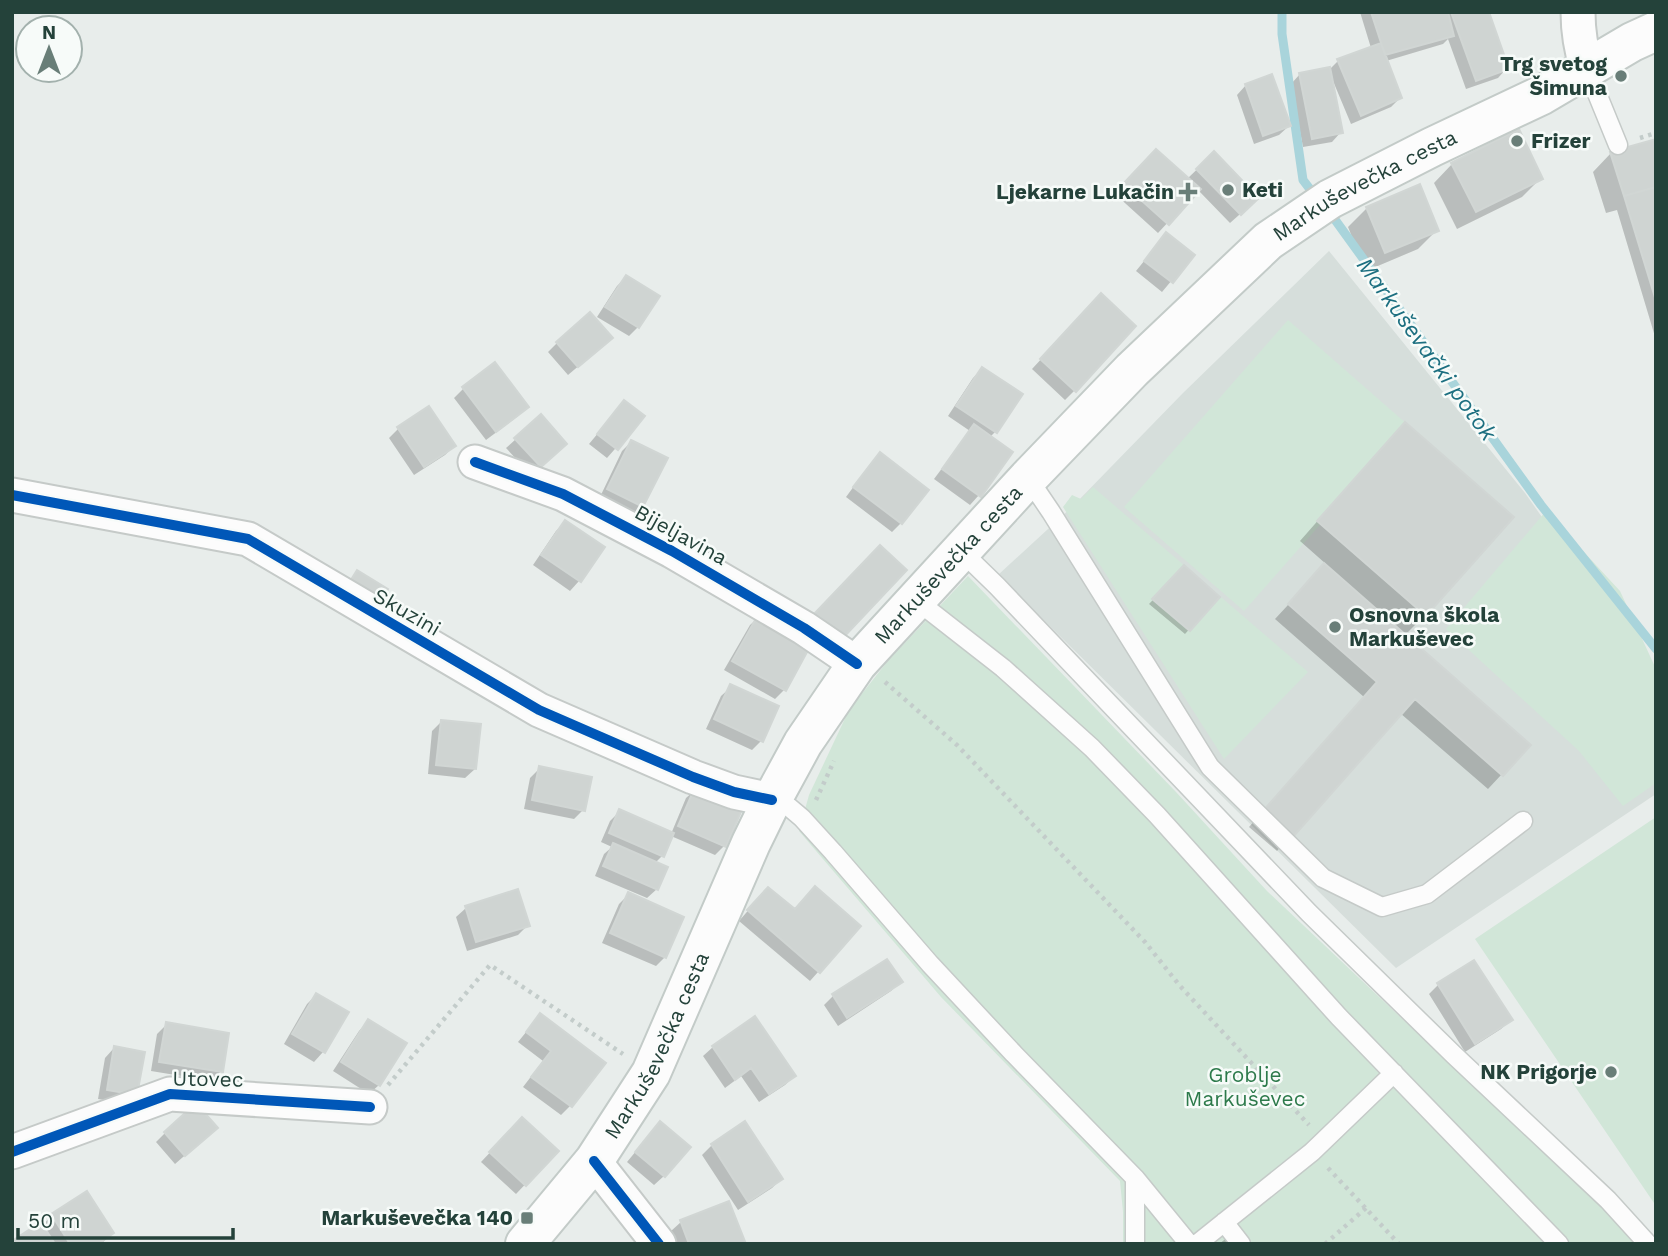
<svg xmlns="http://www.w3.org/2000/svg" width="1668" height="1256" font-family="'Work Sans',sans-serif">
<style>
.built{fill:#d6dedb}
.green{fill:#d1e6d8}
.shadow{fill:#0003}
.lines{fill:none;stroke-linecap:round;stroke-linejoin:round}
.stream{stroke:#a9d4db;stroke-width:9}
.building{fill:#cfd4d2;stroke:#d1d6d4;stroke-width:2}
.service-casing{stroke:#c5cac8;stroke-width:21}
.minor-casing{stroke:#c5cac8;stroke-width:37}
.secondary-casing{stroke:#c3cbc8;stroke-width:42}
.path{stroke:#c3ccca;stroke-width:4.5;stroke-dasharray:3.5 5;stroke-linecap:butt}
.service{stroke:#fcfcfc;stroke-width:18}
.minor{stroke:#fcfcfc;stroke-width:33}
.secondary{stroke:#fcfcfc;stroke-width:38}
.cycleway-casing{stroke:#f7fbf9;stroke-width:15}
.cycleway{stroke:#0057b8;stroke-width:10}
.poi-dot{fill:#697e78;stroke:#f7fbf9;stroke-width:2.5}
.labels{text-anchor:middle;stroke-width:5;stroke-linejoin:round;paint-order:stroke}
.poi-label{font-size:21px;font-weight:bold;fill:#24423a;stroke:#f7fbf9;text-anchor:end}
.street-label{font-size:21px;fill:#24423a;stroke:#f7fbf9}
.park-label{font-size:21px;fill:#2d7a4b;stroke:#f7fbf9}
.water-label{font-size:23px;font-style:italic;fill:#1c6f80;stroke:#f7fbf9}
</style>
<rect width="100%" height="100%" fill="#e8edeb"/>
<!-- built -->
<path class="built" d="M1329 251 1525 493 1656 679V794L1396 968 998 575 1073 506 1183 393Z"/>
<!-- green -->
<path class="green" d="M1288 320 1408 425 1244 611 1124 507Z
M1093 487 1308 672 1224 759 1063 507 1072 495 1081 499Z
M1546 511 1620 591 1656 669V783L1623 806 1579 751 1446 629Z
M968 576 1176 792 1267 891 1431 1046 1578 1179 1608 1210 1635 1244H1123V1212L1120 1181 941 997 799 831 809 795 849 710 887 662Z
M1656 817V1206L1475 939Z"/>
<!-- shadow -->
<path class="shadow" d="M1360 12H1487L1507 68 1498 78 1466 89 1448 39 1443 44 1386 61 1400 98 1391 107 1351 124 1333 81H1331L1341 132 1332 142 1303 147 1291 84 1300 74 1330 69 1338 61 1371 48Z
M1246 85 1289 126 1279 135 1254 144 1237 95Z
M1656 141V340L1617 210 1606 213 1593 172 1611 153Z
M1214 153 1248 207 1230 223 1198 190 1158 233 1115 194 1147 160 1187 179Z
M1452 164 1541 178 1522 197 1457 229 1434 183Z
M1367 208 1437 230 1418 249 1366 271 1348 227Z
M1166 234 1193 255 1162 292 1136 271Z
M626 277 638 327 629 336 597 317 617 286Z
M1091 305 1075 390 1065 400 1032 369Z
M557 343 601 347 568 375 548 352Z
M494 365 527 407 518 416 486 440 454 398 463 389Z
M982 369 1021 394 995 432 990 437 979 495 970 505 934 479 970 431 948 416 973 378Z
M624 402 643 417 607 458 589 444Z
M429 408 454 446 445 455 414 475 389 438 398 429Z
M1405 424 1425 615 1404 636 1529 745 1488 789 1400 713 1277 851 1249 827 1364 697 1275 619 1326 564 1300 541 1386 443Z
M516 439 556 453 531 475 506 448Z
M631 442 642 506 633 515 599 499 622 451Z
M880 454 901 523 892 532 846 497 871 463Z
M565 522 602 547 579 581 570 591 533 565 556 531Z
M1184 568 1218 597 1185 634 1149 604Z
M760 616 784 690 775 699 724 670 750 625Z
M731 687 761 741 752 750 706 729 721 696Z
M441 722 475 769 465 778 428 774 432 731Z
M540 768 583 810 574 819 524 809 530 778Z
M696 789 724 846 715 855 671 836 662 856 655 863 657 889 647 898 595 876 604 854 612 847 601 842 610 821 620 811 671 834 686 798Z
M629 894 665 957 656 966 602 943 619 904Z
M759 898 794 911 859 926 810 981 739 921Z
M466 908 528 925 518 935 467 951 456 917Z
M1474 962 1510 1020 1501 1029 1465 1052 1429 994 1438 985Z
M900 982 891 991 838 1026 824 1005 833 996Z
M316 995 346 1013 323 1052 314 1062 284 1044 307 1004Z
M540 1015 603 1063 570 1106 561 1115 523 1087 543 1061 518 1042Z
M755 1018 794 1076 785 1085 759 1102 741 1076 725 1088 703 1056 713 1047Z
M368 1021 379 1085 369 1094 333 1071 359 1031Z
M167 1024 221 1071 212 1081 151 1071 157 1034Z
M114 1048 136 1094 126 1103 98 1099 105 1058Z
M745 1124 781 1179 772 1188 738 1210 702 1155 712 1145Z
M513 1128 557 1151 516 1194 481 1162Z
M165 1133 206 1137 175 1164 156 1142Z
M651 1133 664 1176 654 1185 627 1162Z
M728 1204 744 1244H676L671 1231 681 1222Z
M52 1215 112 1233 101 1244H12L42 1226Z
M1228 1237 1234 1244H1219Z"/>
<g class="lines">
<!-- stream -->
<path class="stream" d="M1282 12V34L1303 180 1316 197
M1328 210 1541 505 1656 649"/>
</g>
<!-- building -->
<path class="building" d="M1371 12H1448L1454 36 1385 55Z
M1451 12H1489L1509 69 1476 81Z
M1381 43 1402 98 1361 116 1337 59Z
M1330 67 1343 133 1312 139 1299 73Z
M1272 74 1291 126 1263 136 1245 84Z
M1519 129 1543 179 1476 212 1451 163Z
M1656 139V187L1624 196 1610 152Z
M1156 149 1201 189 1169 225 1123 184Z
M1214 151 1259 198 1241 215 1196 169Z
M1420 184 1439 231 1385 253 1366 207Z
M1656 187V301L1624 196Z
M1166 232 1195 255 1173 283 1144 261Z
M626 275 660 296 639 328 605 307Z
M1101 293 1136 326 1076 392 1040 359Z
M590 312 613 338 578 367 556 342Z
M495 362 529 407 496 432 462 387Z
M982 367 1023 394 997 433 956 406Z
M624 400 645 416 618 450 597 434Z
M429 406 456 446 424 467 397 427Z
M541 414 567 444 541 467 514 438Z
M1405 422 1514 517 1426 616 1317 521Z
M974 424 1013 452 981 497 942 469Z
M631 440 668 458 643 507 607 489Z
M880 452 929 490 902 524 853 487Z
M565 520 605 547 581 582 541 555Z
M880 545 907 570 841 640 814 614Z
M1324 563 1531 745 1503 776 1415 699 1292 838 1262 812 1377 682 1288 604Z
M1184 565 1220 597 1190 631 1152 599Z
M357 570 388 589 376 610 344 591Z
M759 613 812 643 786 691 732 661Z
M730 684 779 706 763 742 714 719Z
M441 720 481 724 476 769 436 765Z
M539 766 592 777 585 811 532 800Z
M695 787 743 807 726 847 678 826Z
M619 809 674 833 664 857 609 833Z
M613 843 668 867 658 890 603 866Z
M815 886 861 926 820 973 747 910 768 887 795 909Z
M518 889 530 926 476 942 465 906Z
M628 892 684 917 666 958 610 933Z
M887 959 903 982 847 1018 832 994Z
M1474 960 1513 1020 1475 1044 1437 983Z
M316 993 349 1012 325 1053 292 1034Z
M540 1013 606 1063 572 1107 531 1077 551 1051 526 1032Z
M755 1016 796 1076 769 1094 751 1068 735 1080 712 1046Z
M368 1019 407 1043 380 1086 341 1062Z
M166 1022 229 1033 223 1072 159 1062Z
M114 1046 145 1052 137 1095 107 1090Z
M196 1103 218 1128 185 1156 164 1132Z
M522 1117 559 1151 526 1186 489 1152Z
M660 1121 691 1147 665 1177 635 1152Z
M745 1121 783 1179 748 1202 711 1144Z
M87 1191 114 1233 98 1244H70L51 1214Z
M729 1201 746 1244H689L680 1220Z
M41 1222 55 1244H12V1241Z"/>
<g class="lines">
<defs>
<path id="service" d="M1587 69 1618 145
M1028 478 1051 512 1210 767 1323 878 1382 907 1427 894 1523 821
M961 551 997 586 1309 913 1454 1055 1608 1200 1648 1244
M916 600 1003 668 1092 748 1157 815 1339 1017 1559 1244
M772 800 789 807 802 818 833 852 930 964 1014 1054 1135 1178 1189 1244
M1135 1178V1244
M1224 1222 1241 1244
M1197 1244 1312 1152 1394 1073"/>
<path id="minor" d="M1578 12C1578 33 1581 50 1587 69
M475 462 563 494 672 551 804 628 857 664
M12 495 248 539 539 710 693 777 734 792 772 800
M12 1152 170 1094 370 1107
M594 1161 659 1244"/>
<g id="secondary">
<path id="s1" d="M525 1244 594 1161 651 1073 751 843 772 800 803 743 857 664 1028 478 1132 370 1268 241 1330 199 1432 147 1542 95 1632 42 1656 31"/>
</g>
</defs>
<!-- service casing -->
<use href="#service" class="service-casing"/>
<!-- minor casing -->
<use href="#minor" class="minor-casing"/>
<!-- secondary casing -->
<use href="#secondary" class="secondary-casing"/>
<!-- path -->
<path class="path" d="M1640 138 1656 133
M885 682 957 745 1145 942 1180 986 1309 1125
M816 800 834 761
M388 1085 490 965 623 1054
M1328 1168 1399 1244
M1325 1244 1366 1208"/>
<!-- service -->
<use href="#service" class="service"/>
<!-- minor -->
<use href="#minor" class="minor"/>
<!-- secondary -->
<use href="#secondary" class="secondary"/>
<defs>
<path id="cycleway" d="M475 462 563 494 672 551 804 628 857 664
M12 495 248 539 539 710 693 777 734 792 772 800
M12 1152 170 1094 370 1107
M594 1161 659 1244"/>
</defs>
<!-- cycleway casing -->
<use href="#cycleway" class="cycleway-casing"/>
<!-- cycleway -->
<use href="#cycleway" class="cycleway"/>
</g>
<!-- markers -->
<g class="poi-dot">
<circle cx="1621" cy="76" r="7"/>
<circle cx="1517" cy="141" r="7"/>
<circle cx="1228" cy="190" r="7"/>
<path d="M1184.5 181.5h7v7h7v7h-7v7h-7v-7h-7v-7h7z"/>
<circle cx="1335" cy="627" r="7"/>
<circle cx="1611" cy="1072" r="7"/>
<rect x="520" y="1211" width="14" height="14" rx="3.5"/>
</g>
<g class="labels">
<!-- poi labels -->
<g class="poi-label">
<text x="1607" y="71">Trg svetog<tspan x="1607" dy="24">Šimuna</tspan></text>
<text x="1531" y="148" text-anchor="start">Frizer</text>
<text x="1242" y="197" text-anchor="start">Keti</text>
<text x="1174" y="199">Ljekarne Lukačin</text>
<text x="1349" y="622" text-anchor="start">Osnovna škola<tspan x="1349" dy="24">Markuševec</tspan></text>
<text x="1597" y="1079">NK Prigorje</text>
<text x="513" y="1225">Markuševečka 140</text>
</g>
<!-- street labels -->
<g class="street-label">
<text dy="7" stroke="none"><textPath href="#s1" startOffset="1374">Markuševečka cesta</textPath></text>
<text transform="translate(681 535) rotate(29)" y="7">Bijeljavina</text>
<text dy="7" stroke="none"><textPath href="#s1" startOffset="807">Markuševečka cesta</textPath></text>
<text transform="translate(407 612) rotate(30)" y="7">Skuzini</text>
<text dy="7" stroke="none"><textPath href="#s1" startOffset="240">Markuševečka cesta</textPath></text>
<text transform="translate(208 1079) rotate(1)" y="7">Utovec</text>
</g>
<!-- park labels -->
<g class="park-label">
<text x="1245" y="1082">Groblje<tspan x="1245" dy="24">Markuševec</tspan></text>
</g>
<!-- water labels -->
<g class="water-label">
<text transform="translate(1427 349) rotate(54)" y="8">Markuševački potok</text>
</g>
</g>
<!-- border -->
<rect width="1668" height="1256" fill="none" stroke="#24423a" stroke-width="28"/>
<!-- north arrow -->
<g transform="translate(49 49)"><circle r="33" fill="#f7fbf9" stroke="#a3b1ad" stroke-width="2"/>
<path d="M0-5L12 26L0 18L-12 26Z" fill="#697e78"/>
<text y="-10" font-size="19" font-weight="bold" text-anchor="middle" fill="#24423a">N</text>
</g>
<!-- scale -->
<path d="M18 1228v10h215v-10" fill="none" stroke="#24423a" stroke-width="3.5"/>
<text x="28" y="1228" font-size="21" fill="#24423a" stroke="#f7fbf9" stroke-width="5" paint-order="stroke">50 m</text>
</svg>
